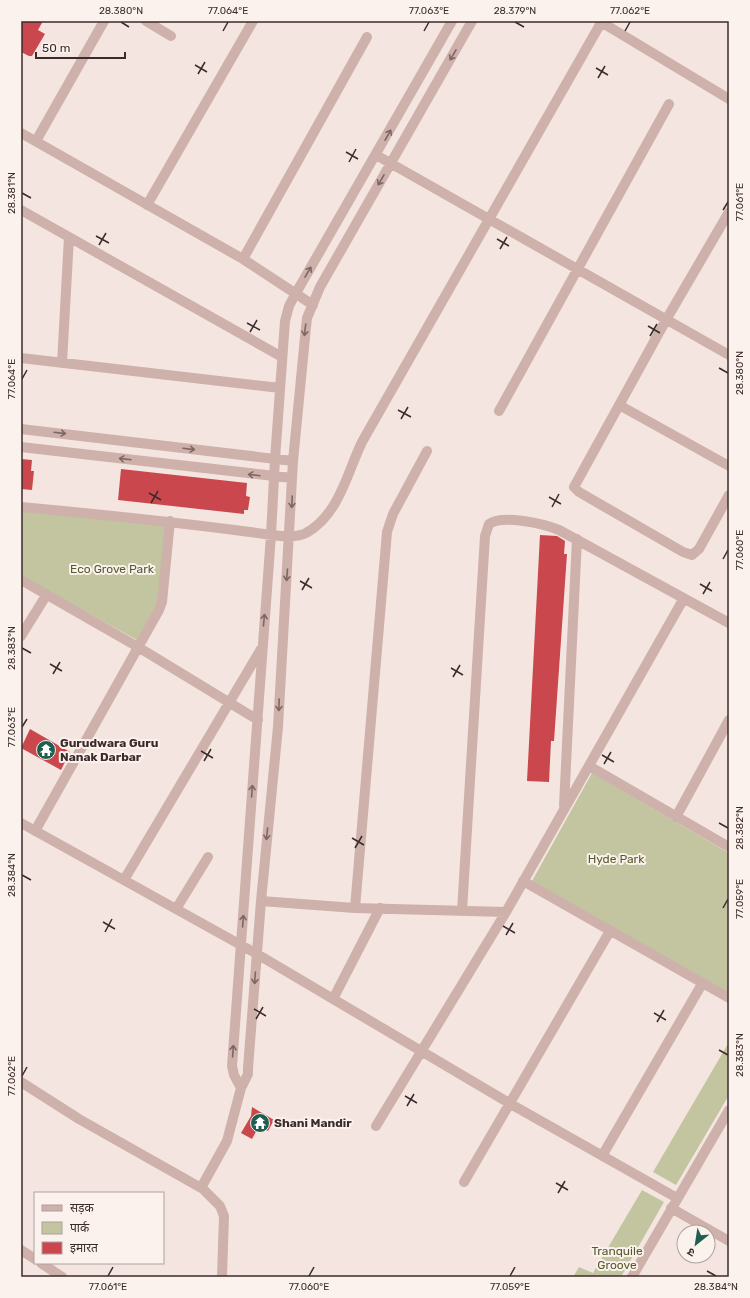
<svg xmlns="http://www.w3.org/2000/svg" width="750" height="1298" font-family="Rubik,'Noto Sans Devanagari',sans-serif">
<style>
.green{fill:#c2c59f}
.building{fill:#ca484d}
.lines{fill:none;stroke-linecap:round;stroke-linejoin:round}
.minor{stroke:#ceb1ab;stroke-width:10}
.oneway{stroke:#7d6765}
.ticks{fill:none;stroke:#3b2b2b;stroke-width:1.5}
.labels{text-anchor:middle;stroke-width:4;stroke-linejoin:round;paint-order:stroke}
.park-label{font-size:12px;fill:#565b2d;stroke:#fbf1ed}
.poi-label{font-size:12px;font-weight:bold;fill:#3b2b2b;stroke:#fbf1ed;text-anchor:start}
.neatline{fill:none;stroke:#3b2b2b;stroke-width:1.5}
.ticks-label{font-size:10px;text-anchor:middle;fill:#3b2b2b}
</style>
<rect width="100%" height="100%" fill="#f4e5e0"/>
<!-- green -->
<path class="green" d="M21 511 167 525 158 602 137 640 21 576Z
M592 773 729 853V993L532 881Z
M729 1042V1095L676 1185 653 1172Z
M642 1190 664 1202 621 1277H573L579 1267 593 1273Z"/>
<!-- building -->
<path class="building" d="M21 21H43L38 30 45 34 32 56H29L21 52Z
M21 459 32 460 31 471H34L32 490 21 489Z
M121 469 247 483 246 496 250 497 248 510H244V514L118 500Z
M540 535 557 536 565 541 564 554H567L554 741H551L549 782 527 781Z
M30 729 70 752 61 770 21 748Z
M252 1107 274 1120 268 1131 259 1126 252 1139 241 1133 251 1116Z"/>
<g class="lines">
<!-- minor -->
<path class="minor" d="M146 21 171 36
M601 22 729 99
M21 133 243 259 313 305
M36 141 104 21
M376 155 729 355
M147 205 253 21
M21 210 282 357
M729 212 666 320 574 487 579 492 683 552 692 555 699 549 729 495
M243 259 367 37
M21 358 280 388
M62 363 69 237
M619 405 729 466
M499 411 669 104
M21 429 293 461
M21 447 292 478
M21 507C97 514 174 522 250 532 264 534 294 540 306 533 339 515 347 473 362 442L602 21
M21 580 138 647 258 720
M21 636 47 594
M589 766 729 847
M564 806 577 539
M676 817 729 720
M21 823 257 954 509 1103 677 1198
M35 831 159 610 162 602 170 521
M124 880 261 649
M523 881 729 998
M261 901 355 908 506 912
M355 908 387 532 393 514 427 451
M176 909 208 857
M462 911 485 536 489 524C503 514 544 524 559 530L729 623
M333 999 380 908
M21 1082 79 1119 203 1189
M241 1088 234 1075 232 1066 271 535 275 459 285 321 289 306 296 293 452 21
M376 1126 506 912 684 598
M602 1156 702 984
M464 1182 610 931
M671 1208 729 1241
M21 1250 35 1259
M41 1263 62 1277
M222 1277 224 1216 220 1206 203 1189 202 1186 227 1141 241 1088 248 1074V1068L261 901 278 727 293 461 306 327 307 318 320 287 472 21
M632 1277 729 1110"/>
</g>
<!-- one-way arrows -->
<defs><path id="oneway-shaft" d="M-6 0H5M1.5-3L5.5 0L1.5 3" fill="none" stroke-width="1.6" stroke-linecap="round" stroke-linejoin="round"/></defs>
<g class="oneway">
<use href="#oneway-shaft" transform="translate(453 55) rotate(120)"/>
<use href="#oneway-shaft" transform="translate(388 135) rotate(-61)"/>
<use href="#oneway-shaft" transform="translate(381 180) rotate(120)"/>
<use href="#oneway-shaft" transform="translate(308 272) rotate(-59)"/>
<use href="#oneway-shaft" transform="translate(305 330) rotate(97)"/>
<use href="#oneway-shaft" transform="translate(60 433) rotate(7)"/>
<use href="#oneway-shaft" transform="translate(189 449) rotate(7)"/>
<use href="#oneway-shaft" transform="translate(125 459) rotate(-173)"/>
<use href="#oneway-shaft" transform="translate(254 475) rotate(-173)"/>
<use href="#oneway-shaft" transform="translate(292 502) rotate(92)"/>
<use href="#oneway-shaft" transform="translate(287 575) rotate(95)"/>
<use href="#oneway-shaft" transform="translate(264 620) rotate(-85)"/>
<use href="#oneway-shaft" transform="translate(279 705) rotate(92)"/>
<use href="#oneway-shaft" transform="translate(252 791) rotate(-86)"/>
<use href="#oneway-shaft" transform="translate(267 834) rotate(96)"/>
<use href="#oneway-shaft" transform="translate(243 921) rotate(-86)"/>
<use href="#oneway-shaft" transform="translate(255 978) rotate(94)"/>
<use href="#oneway-shaft" transform="translate(233 1051) rotate(-86)"/>
</g>
<!-- ticks -->
<path class="ticks" d="M121 22 129 27M515 22 524 27M223 31 228 22M424 31 429 22M625 31 630 22M195 65 207 72M596 68 608 75M198 74 205 62M598 78 605 66M346 152 358 159M349 162 356 149M22 193 31 198M723 210 728 202M96 236 109 243M497 239 509 246M99 245 106 233M500 249 507 237M247 323 260 330M648 326 660 333M250 332 257 320M650 336 657 324M719 368 728 373M22 379 27 370M398 410 411 417M401 419 408 407M149 493 161 500M549 497 561 504M151 503 158 491M552 507 559 494M723 559 728 550M300 581 312 588M700 584 712 591M302 590 309 578M703 594 710 582M22 648 31 653M50 664 62 671M451 668 463 675M53 674 60 662M453 677 460 665M22 727 27 719M201 751 213 758M602 755 614 762M204 761 211 749M604 764 611 752M719 823 728 828M352 838 364 845M355 848 362 836M22 875 31 880M723 908 728 899M103 922 115 929M503 926 515 933M105 932 112 919M506 935 513 923M254 1009 266 1016M654 1013 666 1020M256 1019 263 1007M657 1022 664 1010M719 1050 728 1055M22 1076 27 1067M405 1096 417 1103M407 1106 414 1094M556 1183 568 1190M558 1193 565 1181M707 1271 716 1276M108 1276 113 1267M309 1276 314 1267M510 1276 515 1267"/>
<!-- icons -->
<defs>
<symbol id="temple-disc" viewBox="-11 -11 22 22"><circle r="9.5" fill="#1e5f51" stroke="#fbf1ed"/><path d="M0-6L5-2H3V0L6.5 2.5H4V6H1.5V3h-3V6H-4V2.5H-6.5L-3 0V-2H-5Z" fill="#fff"/></symbol>
</defs>
<g fill-rule="evenodd">
<use href="#temple-disc" x="35" y="739" width="22" height="22"/>
<use href="#temple-disc" x="249" y="1112" width="22" height="22"/>
</g>
<g class="labels">
<!-- park labels -->
<g class="park-label">
<text x="112" y="573">Eco Grove Park</text>
<text x="616" y="863">Hyde Park</text>
<text x="617" y="1255">Tranquile<tspan x="617" dy="14">Groove</tspan></text>
</g>
<!-- poi labels -->
<g class="poi-label">
<text x="60" y="747">Gurudwara Guru<tspan x="60" dy="14">Nanak Darbar</tspan></text>
<text x="274" y="1127">Shani Mandir</text>
</g>
</g>
<!-- border -->
<rect width="750" height="1298" fill="none" stroke="#fbf1ed" stroke-width="44"/>
<!-- legend -->
<rect x="34" y="1192" width="130" height="72" fill="#fbf1ed" stroke="#aea29f"/>
<rect x="42" y="1205" width="20" height="6" fill="#ceb1ab" stroke="#aea29f"/>
<text x="70" y="1212" font-size="12" fill="#3b2b2b">सड़क</text>
<rect x="42" y="1222" width="20" height="12" fill="#c2c59f" stroke="#aea29f"/>
<text x="70" y="1232" font-size="12" fill="#3b2b2b">पार्क</text>
<rect x="42" y="1242" width="20" height="12" fill="#ca484d" stroke="#aea29f"/>
<text x="70" y="1252" font-size="12" fill="#3b2b2b">इमारत</text>
<!-- north arrow -->
<g transform="translate(696 1244) rotate(210)"><circle r="19" fill="#fbf1ed" stroke="#aea29f"/>
<path d="M0-3L7 15L0 10L-7 15Z" fill="#1e5f51"/>
<text y="-6" font-size="11" font-weight="bold" text-anchor="middle" fill="#3b2b2b">उ</text>
</g>
<!-- scale -->
<path d="M36 52v6h89v-6" fill="none" stroke="#3b2b2b" stroke-width="2"/>
<text x="42" y="52" font-size="12" fill="#3b2b2b" stroke="#fbf1ed" stroke-width="3" paint-order="stroke">50 m</text>
<rect x="22" y="22" width="706" height="1254" class="neatline"/>
<g class="ticks-label">
<text x="121" y="14">28.380°N</text>
<text x="228" y="14">77.064°E</text>
<text x="429" y="14">77.063°E</text>
<text x="515" y="14">28.379°N</text>
<text x="630" y="14">77.062°E</text>
<text transform="translate(11 193) rotate(-90)" y="4">28.381°N</text>
<text transform="translate(739 202) rotate(-90)" y="4">77.061°E</text>
<text transform="translate(739 373) rotate(-90)" y="4">28.380°N</text>
<text transform="translate(11 379) rotate(-90)" y="4">77.064°E</text>
<text transform="translate(739 550) rotate(-90)" y="4">77.060°E</text>
<text transform="translate(11 648) rotate(-90)" y="4">28.383°N</text>
<text transform="translate(11 727) rotate(-90)" y="4">77.063°E</text>
<text transform="translate(739 828) rotate(-90)" y="4">28.382°N</text>
<text transform="translate(11 875) rotate(-90)" y="4">28.384°N</text>
<text transform="translate(739 899) rotate(-90)" y="4">77.059°E</text>
<text transform="translate(739 1055) rotate(-90)" y="4">28.383°N</text>
<text transform="translate(11 1076) rotate(-90)" y="4">77.062°E</text>
<text x="108" y="1290">77.061°E</text>
<text x="309" y="1290">77.060°E</text>
<text x="510" y="1290">77.059°E</text>
<text x="716" y="1290">28.384°N</text>
</g>
</svg>
